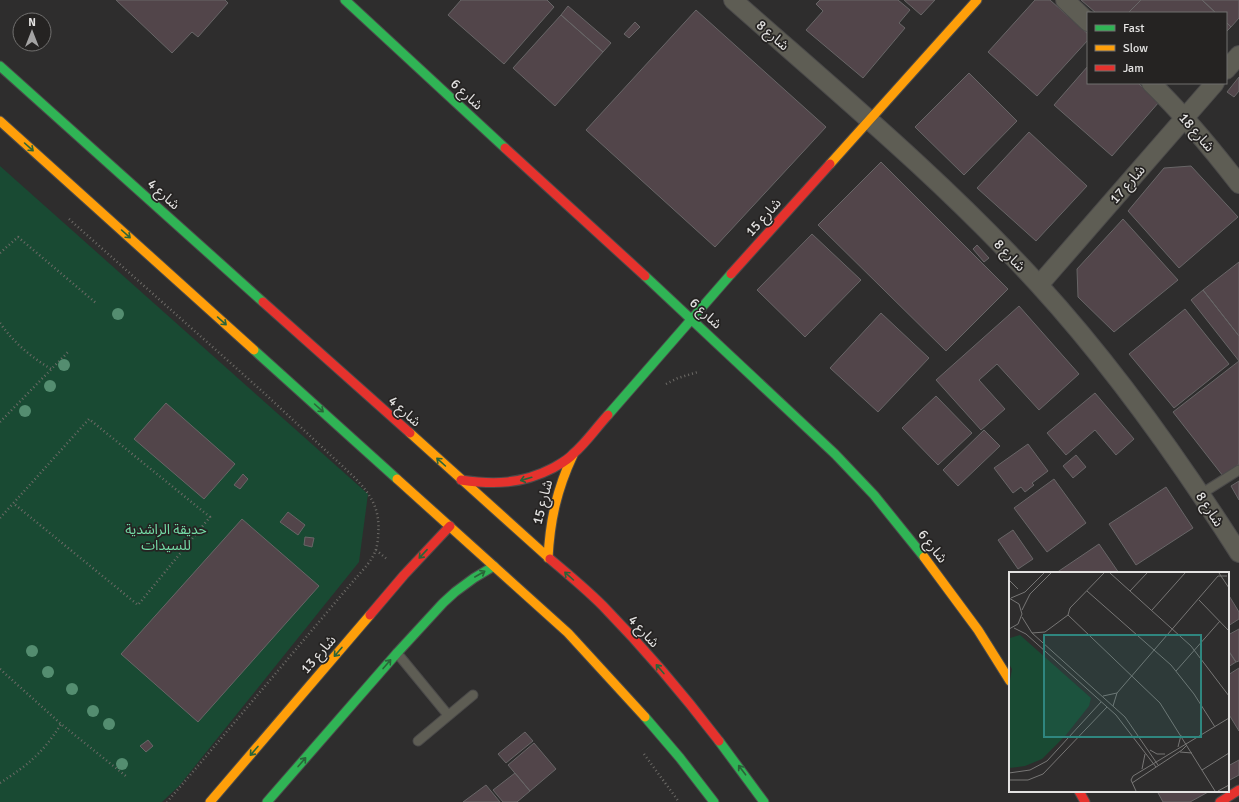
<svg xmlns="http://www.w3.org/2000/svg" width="1239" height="802" font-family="Signika,'Noto Sans Arabic',sans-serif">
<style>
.green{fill:#194a33}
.building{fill:#52454a;stroke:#686667}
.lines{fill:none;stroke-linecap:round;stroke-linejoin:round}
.lane-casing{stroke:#4b4a4a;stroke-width:11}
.street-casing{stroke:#4b4a4a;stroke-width:20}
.fast-casing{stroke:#4b4a4a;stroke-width:11}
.slow-casing{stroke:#4b4a4a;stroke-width:11}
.jam-casing{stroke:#4b4a4a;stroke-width:11}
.path{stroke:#6d6b67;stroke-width:2.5;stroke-dasharray:1 3;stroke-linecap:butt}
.lane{stroke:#5e5d54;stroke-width:9}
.street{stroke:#5e5d54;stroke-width:18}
.fast{stroke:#30b455;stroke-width:9}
.slow{stroke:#ff9f0a;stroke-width:9}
.jam{stroke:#e5322d;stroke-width:9}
.tree{fill:#548d70}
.oneway{stroke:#2a6439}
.labels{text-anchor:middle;stroke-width:3.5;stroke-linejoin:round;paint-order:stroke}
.street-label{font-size:14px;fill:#e4e3e2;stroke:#252322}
.park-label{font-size:14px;fill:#74dba6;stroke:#252322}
.inset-road{fill:none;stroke:#777675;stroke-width:1}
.view{fill:#2f867f;fill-opacity:0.15;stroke:#2f867f;stroke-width:2}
.inset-edge{fill:none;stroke:#e4e3e2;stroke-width:2}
</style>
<rect width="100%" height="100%" fill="#2e2d2d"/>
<!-- green -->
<path class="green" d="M0 166 368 494 359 562 179 786 162 802H0Z"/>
<!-- building -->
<path class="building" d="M116 0H225L228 3 198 37 192 32 172 53Z
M461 0H547L554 7 504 64 448 15Z
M820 0H898L910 10 899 23 905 28 863 78 806 30 823 11 816 4Z
M904 0H935L921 15Z
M1035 0H1050L1088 34V40L1037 96 988 52Z
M1081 0H1141L1128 13H1096Z
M1141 0H1202L1216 13H1128Z
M1202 0H1239V18L1231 27 1226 22V13H1216Z
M568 6 611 43 603 52 561 15Z
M696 10 826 127 715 247 586 130Z
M561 15 603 52 555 106 513 68Z
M635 22 640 27 629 38 624 34Z
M1226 22 1231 27 1226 32Z
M1088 66V83H1138L1159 102 1112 156 1054 105Z
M969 73 1017 121 964 175 915 127Z
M1239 77V91L1234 97 1227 92Z
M1029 132 1087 186 1036 241 977 188Z
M881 162 1008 289 946 351 818 225Z
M1191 166 1238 217 1179 268 1128 211 1164 168Z
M1123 219 1178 280 1114 332 1078 297 1077 269Z
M812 234 861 280 805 337 757 290Z
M977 245 989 258 984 262 973 249Z
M1239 262V336L1203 290Z
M1203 290 1239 336V361L1191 300Z
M1019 306 1079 374 1039 410 997 364 979 380 1005 409 981 430 936 380Z
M1185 309 1229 364 1174 408 1129 354Z
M881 313 929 358 878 412 830 368Z
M1239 361V464L1223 476 1173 412Z
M1095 393 1134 439 1116 455 1095 430 1066 455 1047 433Z
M936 396 972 433 938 465 902 428Z
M166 403 235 464 204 499 134 439Z
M984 430 1000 446 958 486 943 470Z
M1028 444 1048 471 1032 483 1034 485 1025 492 1021 487 1013 493 994 468Z
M1076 455 1086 467 1073 478 1063 466Z
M243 474 248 479 240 489 234 485Z
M1054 479 1086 523 1047 552 1014 508Z
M1239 481V500L1231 486Z
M1166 487 1193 528 1136 565 1109 524Z
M288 512 305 525 298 535 280 522Z
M242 519 319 586 198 722 121 654Z
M1013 530 1033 559 1018 569 998 540Z
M305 537 314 538 312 547 304 545Z
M1099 544 1119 573H1056Z
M1228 594 1239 612V619L1228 626Z
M1239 629V661L1236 662 1228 650V635Z
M1228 650 1236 662 1228 667Z
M1239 668V731L1228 713V675Z
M525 732 533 741 506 763 498 754Z
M148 740 153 746 146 752 140 746Z
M534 743 556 769 530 791 508 765Z
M1239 760V775L1228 781V766Z
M515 773 530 791 517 802H503L493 790Z
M486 785 500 802H463Z
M1157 791H1210L1190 802H1163Z"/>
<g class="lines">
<defs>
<path id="lane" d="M1201 494 1239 470
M397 653 448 715
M418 741 473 695"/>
<path id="street" d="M733 0C837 92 944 181 1038 284 1114 367 1179 459 1239 553
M1065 0 1088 22
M1226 70 1239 55
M1151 83C1183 114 1212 149 1239 184
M1039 285 1215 83"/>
<path id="fast" d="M345 0 505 148
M0 66 263 302
M645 276 835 454 874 495 924 557
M254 350 397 479
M608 415 731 274
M645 717 680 758 714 802
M719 741 764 802
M267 802 397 653 443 603 455 592 474 578 494 566"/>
<path id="slow" d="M0 121 254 350
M830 164 977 0
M410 433 550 559
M397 479 568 633 645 717
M924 557 978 630 1010 681
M548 558C550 520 557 489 573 455
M210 802 370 615"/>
<path id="jam" d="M505 148 645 276
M731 274 830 164
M263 302 410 433
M461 480C495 485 522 484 553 468 560 464 568 460 573 454 586 443 596 428 608 415
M550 559C568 574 586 589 603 606 644 648 683 694 719 741
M370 615 404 575 450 526
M1079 791 1085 802
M1220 802 1239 790"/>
</defs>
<!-- lane casing -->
<use href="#lane" class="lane-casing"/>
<!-- street casing -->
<use href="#street" class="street-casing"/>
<!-- fast casing -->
<use href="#fast" class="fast-casing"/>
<!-- slow casing -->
<use href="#slow" class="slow-casing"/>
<!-- jam casing -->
<use href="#jam" class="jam-casing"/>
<!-- path -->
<path class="path" d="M69 219 263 392 353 476C371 494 381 510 378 536 378 541 377 547 375 552 371 562 362 571 355 579L197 767 167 802
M0 253 18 237 96 303
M0 323C14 343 31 357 51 369
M666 384 678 378 698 372
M0 422 68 352
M0 518 89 419 210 517 138 605 13 503
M376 550 388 560
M0 669 61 724 127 777
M644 754 679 802
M0 783C28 765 43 753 61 724"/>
<!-- lane -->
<use href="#lane" class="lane"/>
<!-- street -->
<use href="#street" class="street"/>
<!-- fast -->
<use href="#fast" class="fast"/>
<!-- slow -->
<use href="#slow" class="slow"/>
<!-- jam -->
<use href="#jam" class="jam"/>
</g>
<!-- trees -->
<g class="tree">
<circle cx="118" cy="314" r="6"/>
<circle cx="64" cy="365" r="6"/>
<circle cx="50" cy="386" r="6"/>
<circle cx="25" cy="411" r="6"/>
<circle cx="32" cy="651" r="6"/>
<circle cx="48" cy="672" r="6"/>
<circle cx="72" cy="689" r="6"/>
<circle cx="93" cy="711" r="6"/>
<circle cx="109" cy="724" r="6"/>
<circle cx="122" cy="764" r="6"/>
</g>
<!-- one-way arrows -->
<defs><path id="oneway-shaft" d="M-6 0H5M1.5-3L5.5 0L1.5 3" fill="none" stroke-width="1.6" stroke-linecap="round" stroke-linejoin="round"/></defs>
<g class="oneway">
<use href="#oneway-shaft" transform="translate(29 147) rotate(42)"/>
<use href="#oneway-shaft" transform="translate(126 234) rotate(42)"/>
<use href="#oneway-shaft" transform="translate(222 321) rotate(42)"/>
<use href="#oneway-shaft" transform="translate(319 408) rotate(42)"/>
<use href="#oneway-shaft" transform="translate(441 462) rotate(-138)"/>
<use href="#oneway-shaft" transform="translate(526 479) rotate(164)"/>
<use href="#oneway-shaft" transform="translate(423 554) rotate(133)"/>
<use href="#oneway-shaft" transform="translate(480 574) rotate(-30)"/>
<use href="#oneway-shaft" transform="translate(569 576) rotate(-138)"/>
<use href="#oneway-shaft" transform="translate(338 652) rotate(131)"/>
<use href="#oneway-shaft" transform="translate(387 664) rotate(-49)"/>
<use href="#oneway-shaft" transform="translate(660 669) rotate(-131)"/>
<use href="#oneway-shaft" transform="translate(254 751) rotate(131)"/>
<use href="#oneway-shaft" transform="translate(302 762) rotate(-49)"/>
<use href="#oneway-shaft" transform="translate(742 770) rotate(-127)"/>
</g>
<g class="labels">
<!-- street labels -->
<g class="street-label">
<text transform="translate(773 35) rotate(41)" y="5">شارع 8</text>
<text transform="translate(467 94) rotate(43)" y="5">شارع 6</text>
<text transform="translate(1197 132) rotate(49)" y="5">شارع 18</text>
<text transform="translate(1127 184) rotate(-49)" y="5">شارع 17</text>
<text transform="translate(164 194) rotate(42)" y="5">شارع 4</text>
<text transform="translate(763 217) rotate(-48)" y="5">شارع 15</text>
<text transform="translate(1010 255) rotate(46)" y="5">شارع 8</text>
<text transform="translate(706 313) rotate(43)" y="5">شارع 6</text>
<text transform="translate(405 411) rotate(42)" y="5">شارع 4</text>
<text transform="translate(542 502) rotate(-76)" y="5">شارع 15</text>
<text transform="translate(1210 509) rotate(57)" y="5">شارع 8</text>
<text transform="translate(933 546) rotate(52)" y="5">شارع 6</text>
<text transform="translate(644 631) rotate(47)" y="5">شارع 4</text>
<text transform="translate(318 654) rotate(-49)" y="5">شارع 13</text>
</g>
<!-- park labels -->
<g class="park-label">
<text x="166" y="534">حديقة الراشدية<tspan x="166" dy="16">للسيدات</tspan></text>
</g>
</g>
<!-- overview -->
<g transform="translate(1009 572)">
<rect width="220" height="220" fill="#2e2d2d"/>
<path d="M11 63 82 126 80 134 57 163 33 187 16 194 0 196V113L3 97 0 92V71L1 66Z" fill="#194a33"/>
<path class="inset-road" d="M101 1 182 74 220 124M210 1 220 16M0 8 9 17M78 19 162 93 185 122 206 155M121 19 138 1M0 26 10 32 13 42 9 52 0 57M2 26 16 20 35 1M190 28 220 59M13 38 21 22 42 1M143 38 176 1M59 43 151 131 206 219M59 43 61 36 95 1M13 45 23 61 116 145 149 193M5 56 17 62 107 143 147 195M23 61 36 60 59 43M167 99 211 49M94 124 108 121M104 134 108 121 209 4H218M169 175 172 163M141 178 148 182H156M171 180 183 181M133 197 136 182M193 198 220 181M0 201 21 198 38 189 92 130M0 208H19L34 202 98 135M123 211 173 178 178 173M127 219 122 208 124 204 220 146M209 219 220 213"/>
<path class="view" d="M35 63H192V165H35Z"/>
<rect width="220" height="220" class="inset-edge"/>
</g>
<!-- legend -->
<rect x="1087" y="12" width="140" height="72" fill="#252322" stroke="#71706f"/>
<rect x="1095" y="25" width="20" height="6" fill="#30b455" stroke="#71706f"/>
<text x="1123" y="32" font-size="12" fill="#e4e3e2">Fast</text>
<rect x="1095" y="45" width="20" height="6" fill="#ff9f0a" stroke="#71706f"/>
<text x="1123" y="52" font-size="12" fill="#e4e3e2">Slow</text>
<rect x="1095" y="65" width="20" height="6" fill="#e5322d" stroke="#71706f"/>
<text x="1123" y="72" font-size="12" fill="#e4e3e2">Jam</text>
<!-- north arrow -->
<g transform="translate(32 32)"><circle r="19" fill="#252322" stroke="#71706f"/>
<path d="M0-3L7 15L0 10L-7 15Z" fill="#a4a3a3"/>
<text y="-6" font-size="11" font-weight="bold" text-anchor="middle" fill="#e4e3e2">N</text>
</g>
</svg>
